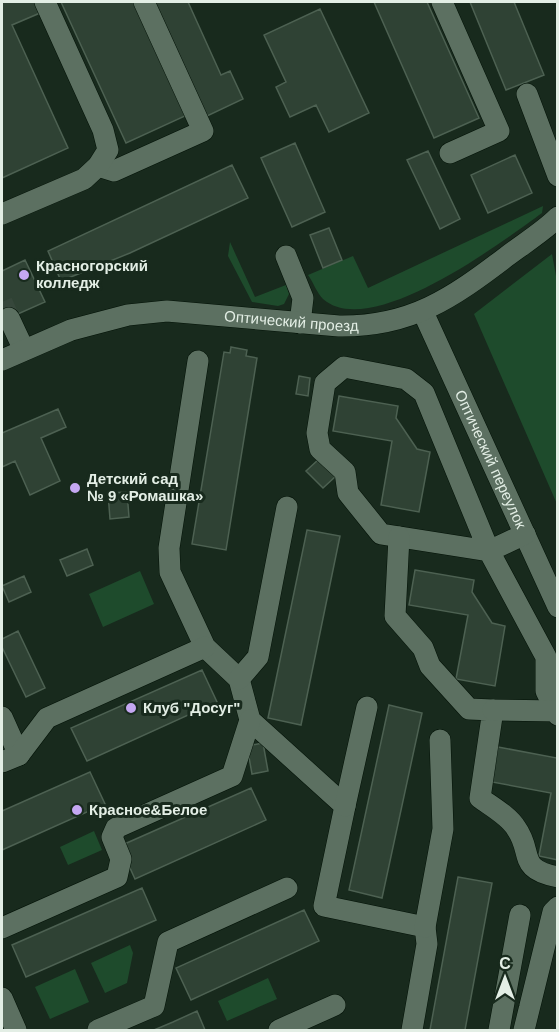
<svg xmlns="http://www.w3.org/2000/svg" width="559" height="1032" font-family="Arial,sans-serif">
<style>
.green{fill:#1e4b2c}
.building{fill:#2f4234;stroke:#4d6152;stroke-width:1.5}
.lines{fill:none;stroke-linecap:round;stroke-linejoin:round}
.minor-tunnel{stroke:#36473b;stroke-width:21;stroke-dasharray:21 10;stroke-linecap:butt}
.minor-casing{stroke:#031207;stroke-width:22}
.minor{stroke:#5c7061;stroke-width:21}
.poi-dot{fill:#c4a7f1;stroke:#182a1d;stroke-width:2}
.labels{text-anchor:middle;stroke-width:6;stroke-linejoin:round;paint-order:stroke}
.poi-label{font-size:15px;font-weight:bold;fill:#e3eee5;stroke:#182a1d;text-anchor:start}
.street-label{font-size:15px;fill:#e3eee5;stroke:#182a1d}
</style>
<rect width="100%" height="100%" fill="#182a1d"/>
<!-- green -->
<path class="green" d="M543 206 542 213C502 242 371 341 323 299 317 293 313 282 308 275L353 256 368 288Z
M230 242 255 297 286 285 289 294 284 304 278 306 252 302 228 256Z
M552 254 558 287 557 504 474 314Z
M140 571 154 604 103 627 89 594Z
M94 831 102 850 68 865 60 847Z
M130 945 133 953 127 983 105 993 91 963Z
M75 969 89 1002 50 1019 35 987Z
M268 978 277 999 227 1021 218 1001Z"/>
<!-- building -->
<path class="building" d="M2 2H35L40 13 12 25 68 148 2 178Z
M61 2H133L185 116 126 143Z
M154 2H188L221 75 230 71 243 99 207 116Z
M374 2H427L479 118 434 138Z
M470 2H514L544 75 506 90Z
M320 9 369 113 329 132 316 105 290 117 276 87 286 82 264 35Z
M295 143 325 212 292 227 261 158Z
M428 151 460 219 440 229 407 160Z
M515 155 532 193 488 213 471 175Z
M232 165 248 198 130 253 61 281 48 251Z
M329 228 342 260 323 268 310 235Z
M25 260 45 302 2 321V271Z
M231 347 247 350 246 356 257 358 226 550 192 544 224 352 230 353Z
M299 376 310 378 308 396 296 394Z
M339 396 398 406 396 418 417 449 430 452 419 512 381 505 392 441 333 431Z
M58 409 66 427 41 438 60 481 30 495 15 461 2 467V433Z
M319 459 336 476 323 488 306 471Z
M127 492 129 517 110 519 108 493Z
M307 530 340 536 301 725 268 718Z
M87 549 93 565 67 576 60 560Z
M415 570 474 580 472 592 492 623 505 626 495 686 456 679 468 615 409 605Z
M24 576 31 592 9 602 2 586Z
M18 631 45 688 26 697 2 647V639Z
M202 670 217 702 87 761 71 728Z
M389 705 422 713 382 898 349 890Z
M263 743 268 771 252 774 247 746Z
M498 747 557 758 558 860 539 856 551 793 492 782Z
M90 772 105 804 2 850V811Z
M251 788 266 820 135 879 120 846Z
M458 877 492 883 465 1030H430Z
M142 888 156 920 26 977 12 945Z
M304 910 319 941 191 1000 176 968Z
M197 1011 205 1030H154L173 1022Z"/>
<g class="lines">
<!-- minor-tunnel -->
<path class="minor-tunnel" d="M2 302 9 318"/>
<defs>
<g id="minor">
<path d="M442 2 499 131 450 153"/>
<path d="M527 94 558 176"/>
<path d="M98 166 114 171 203 131 144 2"/>
<path d="M2 214 84 179 98 166 108 150 103 130 45 2"/>
<path d="M286 256 303 298 300 323"/>
<path id="s1" d="M423 312 558 607"/>
<path d="M9 318 24 350"/>
<path id="s2" d="M2 360 71 330 128 315 167 311 339 326C411 327 452 298 506 257 523 244 543 232 558 217"/>
<path d="M198 361 169 548 170 572 205 647 239 679 250 720 345 806 324 906 425 927 427 944 412 1030"/>
<path d="M525 534 489 551 381 534 348 493 345 472 320 449 317 433 325 383 344 367 406 379 424 393 489 551 546 657V691L558 715"/>
<path d="M399 537 395 616 423 648 430 666 469 709 493 710 480 798C491 806 509 816 516 828 534 853 516 869 558 877"/>
<path d="M239 679 258 657 287 507"/>
<path d="M493 710 558 711"/>
<path d="M2 717 19 755"/>
<path d="M2 762 19 755 47 718 205 647"/>
<path d="M345 806 367 707"/>
<path d="M425 927 443 829 440 740"/>
<path d="M2 928 117 877 121 859 112 837 116 828 232 776 250 720"/>
<path d="M2 998 16 1030"/>
<path d="M98 1030 154 1006 168 942 287 888"/>
<path d="M279 1030 335 1005"/>
<path d="M499 1030 520 915"/>
<path d="M524 1030 553 912 558 907"/>
</g>
</defs>
<!-- minor casing -->
<use href="#minor" class="minor-casing"/>
<!-- minor -->
<use href="#minor" class="minor"/>
</g>
<!-- markers -->
<g class="poi-dot">
<circle cx="24" cy="275" r="6"/>
<circle cx="75" cy="488" r="6"/>
<circle cx="131" cy="708" r="6"/>
<circle cx="77" cy="810" r="6"/>
</g>
<g class="labels">
<!-- poi labels -->
<g class="poi-label">
<text x="36" y="271">Красногорский<tspan x="36" dy="17">колледж</tspan></text>
<text x="87" y="484">Детский сад<tspan x="87" dy="17">№ 9 «Ромашка»</tspan></text>
<text x="143" y="713">Клуб "Досуг"</text>
<text x="89" y="815">Красное&amp;Белое</text>
</g>
<!-- street labels -->
<g class="street-label">
<text dy="5" stroke="none"><textPath href="#s2" startOffset="298">Оптический проезд</textPath></text>
<text dy="5" stroke="none"><textPath href="#s1" startOffset="162">Оптический переулок</textPath></text>
</g>
</g>
<!-- border -->
<rect width="559" height="1032" fill="none" stroke="#e3eee5" stroke-width="6"/>
<!-- north arrow -->
<g transform="translate(505 978)" stroke="#182a1d" stroke-width="4.5" paint-order="stroke">
<path d="M0-4.5L10 22L0 15L-10 22Z" fill="#e3eee5"/>
<text y="-9" font-size="16" font-weight="bold" text-anchor="middle" fill="#e3eee5">С</text>
</g>
</svg>
